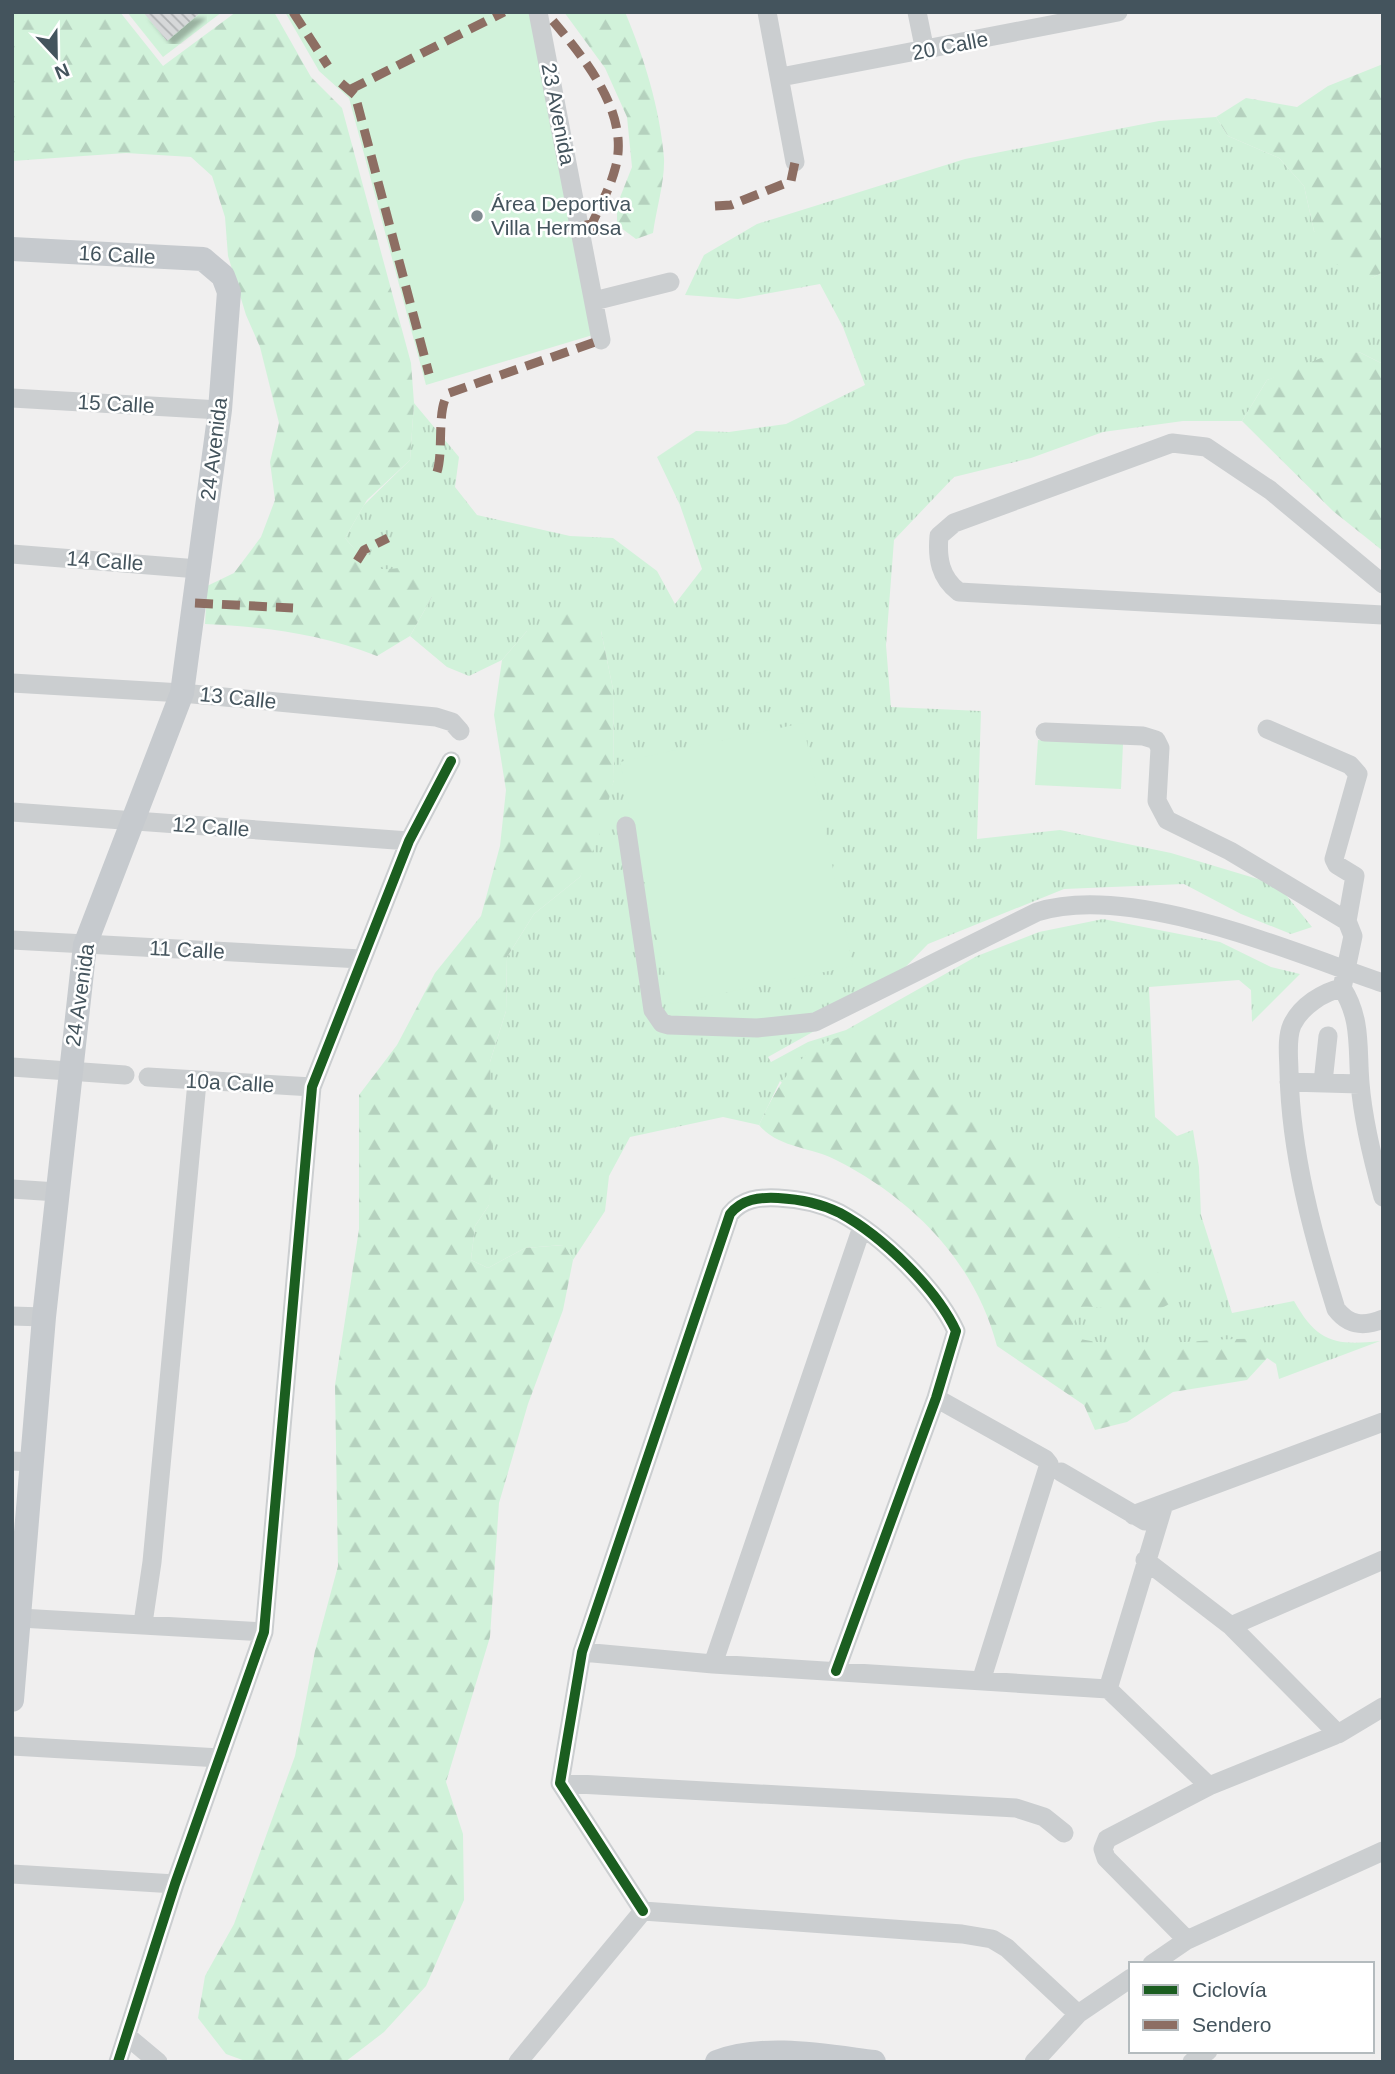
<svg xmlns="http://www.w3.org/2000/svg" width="1395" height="2074" font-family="Helvetica,sans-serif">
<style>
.grass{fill:url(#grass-tufts)}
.forest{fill:url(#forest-firs)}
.garden{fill:#d1f2da}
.building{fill:url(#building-back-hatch);filter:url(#shadow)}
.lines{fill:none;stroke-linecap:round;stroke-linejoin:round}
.minor{stroke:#cbced0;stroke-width:19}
.major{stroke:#c6cace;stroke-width:24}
.quiet{stroke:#8d6e63;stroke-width:9;stroke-dasharray:18 9;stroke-linecap:butt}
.cycleway-casing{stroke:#fff;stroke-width:15}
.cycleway{stroke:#1b5e20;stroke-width:10}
.poi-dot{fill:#808a90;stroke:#fff;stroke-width:2.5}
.labels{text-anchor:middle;stroke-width:5;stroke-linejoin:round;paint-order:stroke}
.street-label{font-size:21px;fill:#44545d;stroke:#fff}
.poi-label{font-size:21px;fill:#44545d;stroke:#fff;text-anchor:start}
</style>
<defs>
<pattern id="grass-tufts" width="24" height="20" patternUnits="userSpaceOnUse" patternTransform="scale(1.75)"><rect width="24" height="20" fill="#d1f2da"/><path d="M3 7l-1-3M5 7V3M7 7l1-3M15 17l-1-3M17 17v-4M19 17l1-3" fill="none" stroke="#b5d1be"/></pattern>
<pattern id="forest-firs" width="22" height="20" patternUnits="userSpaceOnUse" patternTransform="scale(1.75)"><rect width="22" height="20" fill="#d1f2da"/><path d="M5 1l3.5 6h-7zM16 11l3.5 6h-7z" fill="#b5d1be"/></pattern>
<pattern id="building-back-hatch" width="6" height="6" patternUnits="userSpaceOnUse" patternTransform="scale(1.75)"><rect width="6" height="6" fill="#d6d8d9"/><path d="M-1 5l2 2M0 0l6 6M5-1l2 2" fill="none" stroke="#afb2b3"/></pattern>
<filter id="shadow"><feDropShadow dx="6" dy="6" stdDeviation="2" flood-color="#0004"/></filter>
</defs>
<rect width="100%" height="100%" fill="#f0efef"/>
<!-- grass -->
<path class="grass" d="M1216 117 1228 136 1279 158 1304 186 1314 231 1372 278 1383 272V364L1359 352 1267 380 1242 421H1183L1103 432 1031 458 954 477 894 540 886 645 891 707 981 711 977 839 1060 830 1171 853 1278 885 1312 927 1291 934 1241 914 1184 884 1064 889 928 944 877 996 768 1057 771 1062 808 1042 846 1030 977 956 1039 932 1103 919 1220 942 1271 967 1300 974 1252 1022 1251 990 1239 980 1149 987 1155 1117 1177 1136 1193 1130 1199 1167 1201 1215 1232 1313 1294 1301C1317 1342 1335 1346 1380 1341L1279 1379 1276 1364 1261 1354 1075 1346 780 1081 759 1125 723 1117 630 1137 609 1176 605 1211 573 1260 563 1245 525 1248 488 1268 471 1260 475 1226 489 1205 490 1062 506 1011 507 957 534 914 580 877 614 780 613 689 601 631H527L502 660 469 676 447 667 410 636 432 597 370 567 345 538 364 505 410 460 414 403 459 457 455 487 477 515 570 536 613 538 657 571 675 604 702 569 680 505 657 457 696 431 729 432 786 424 865 385 843 327 820 284 738 299 685 295 704 255 757 224 965 159 1159 121Z"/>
<!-- forest -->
<path class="forest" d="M12 12H120L163 66 236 12H274L311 77 342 108 411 363 414 403 410 460 367 500 345 538C375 572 371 573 416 565L432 597 410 636 377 656C320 634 266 627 205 624L207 586 234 573 261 537 275 500 270 462 279 423 260 347 246 315 228 256 225 217 212 176 191 157 126 153 12 161Z
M564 12H625C644 57 660 109 664 158 665 181 656 210 653 233L636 239 617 225V205L632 167 627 117 605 68Z
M1383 64V272L1372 278 1335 264 1314 231 1304 186 1279 158 1228 136 1216 117 1246 98 1297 107 1328 86Z
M1359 352 1383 364V551L1333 511 1242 421 1267 380 1321 358Z
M567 609 586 611 601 631 613 689 614 780 598 840 580 877 534 914 507 957 506 1011 490 1062 493 1151 489 1205 475 1226 471 1260 488 1268 525 1248 564 1245 573 1260 563 1310 528 1404 499 1503 490 1637 446 1782 463 1834 464 1900 426 1986 384 2032 345 2062H248L226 2054 198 2018 205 1976 234 1924 295 1756 315 1651 338 1566 335 1385 359 1229V1095L397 1045 435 973 481 916 500 846 506 790 494 715 502 660 527 631Z
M878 1034 990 1122 1172 1285 1174 1301C1140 1324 1115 1304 1080 1307L1073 1325 1080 1339C1139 1352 1201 1337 1262 1339L1270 1355 1247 1380 1173 1392 1127 1422 1095 1430 1084 1405 997 1346C975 1262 913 1199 836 1160 811 1147 778 1148 759 1125 777 1087 795 1052 839 1037 850 1033 866 1035 878 1034Z"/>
<!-- garden -->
<path class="garden" d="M127 12H222L163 57Z
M285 12H533L596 334 426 385 349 98 319 71Z
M803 723 853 966 671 1004 620 762Z
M1038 740 1123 744 1121 789 1035 785Z"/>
<!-- building -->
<path class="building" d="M143 12H201L167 41Z"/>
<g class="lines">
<!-- minor -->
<path class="minor" d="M538 12 601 340
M767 12 795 162
M917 12 925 51
M781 77 1118 12
M594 301 670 282
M12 398 220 410
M12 554 198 569
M1383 584 1270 490 1206 447 1172 443 954 523 939 536C937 558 940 578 959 592L1383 615
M12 683 182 693 436 717 452 722 460 731
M1267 729 1350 765 1358 774 1334 859 1337 865 1355 876 1347 921
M1045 732 1143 736 1156 740 1160 748 1157 801 1167 820 1230 851 1347 921 1353 936 1342 988
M12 812 409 841
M626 826 653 1010 662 1023 669 1025 757 1028 815 1022 1037 912C1131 882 1291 952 1383 983
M12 940 361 959
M1342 988C1323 992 1301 1006 1292 1025 1286 1039 1289 1058 1289 1073 1291 1154 1312 1232 1336 1309 1349 1326 1364 1327 1383 1319
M1342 988C1362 1019 1357 1049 1360 1083 1363 1121 1373 1161 1383 1197
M12 1067 125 1075
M148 1077 312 1087
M1289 1082 1360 1084
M1323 1082 1328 1036
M12 1189 57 1192
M12 1316 44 1317
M936 1398 1045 1459 1049 1464 981 1681
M12 1461 33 1462
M1061 1472 1145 1521
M1133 1515 1383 1422
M1145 1560 1231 1626 1338 1734
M20 1618 264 1632
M143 1623 152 1562 197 1082
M1231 1626 1383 1560
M582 1652 713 1664 1108 1689 1209 1786
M713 1664 862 1227
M1108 1689 1164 1504
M12 1746 220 1758
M560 1783 1016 1808 1044 1817 1064 1833
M12 1874 175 1884
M643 1911 560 1783 582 1652 730 1214C742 1199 759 1197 778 1198 798 1199 822 1204 840 1213 882 1236 936 1288 956 1331L936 1398 836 1671
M643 1911 962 1934 992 1939 1007 1948 1078 2014
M1187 1940 1106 1858 1103 1849 1107 1839 1209 1786 1338 1734 1383 1707
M1152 1964 1187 1940 1383 1851
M128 2037 158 2062
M118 2062 175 1884 264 1632 312 1087 409 841 451 761
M518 2062 643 1911
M1034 2062 1078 2014 1131 1978
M1192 2062 1208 2051"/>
<!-- major -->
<path class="major" d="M12 249 203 259 223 276 229 292 220 410 182 693 85 945 44 1317 12 1700
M717 2062C763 2044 826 2056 874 2062"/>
<!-- quiet -->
<path class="quiet" d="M293 12 328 66
M553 21C586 60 631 115 615 169 610 188 600 206 592 224L566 228
M341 83 355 95 429 374
M349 90 504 12
M715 206 731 205 791 181 795 162
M593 231H609
M437 472C444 450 436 407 449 393L601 340
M357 561 364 550 388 538
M195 603 293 608"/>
<defs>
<path id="cycleway" d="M643 1911 560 1783 582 1652 730 1214C742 1199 759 1197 778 1198 798 1199 822 1204 840 1213 882 1236 936 1288 956 1331L936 1398 836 1671
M118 2062 175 1884 264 1632 312 1087 409 841 451 761"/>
</defs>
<!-- cycleway casing -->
<use href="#cycleway" class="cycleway-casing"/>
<!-- cycleway -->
<use href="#cycleway" class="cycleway"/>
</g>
<!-- markers -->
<circle class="poi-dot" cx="477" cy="216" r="7"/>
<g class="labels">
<!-- street labels -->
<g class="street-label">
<text transform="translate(950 46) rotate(-11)" y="7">20 Calle</text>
<text transform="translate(558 114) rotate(79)" y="7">23 Avenida</text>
<text transform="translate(117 255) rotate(3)" y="7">16 Calle</text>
<text transform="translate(116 404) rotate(3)" y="7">15 Calle</text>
<text transform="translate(214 449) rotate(-83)" y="7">24 Avenida</text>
<text transform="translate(105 561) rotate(4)" y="7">14 Calle</text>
<text transform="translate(238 698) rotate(6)" y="7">13 Calle</text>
<text transform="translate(211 827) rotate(4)" y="7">12 Calle</text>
<text transform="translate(187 950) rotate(3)" y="7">11 Calle</text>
<text transform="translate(80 995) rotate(-82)" y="7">24 Avenida</text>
<text transform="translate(230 1083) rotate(3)" y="7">10a Calle</text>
</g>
<!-- poi labels -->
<g class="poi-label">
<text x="491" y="211">Área Deportiva<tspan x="491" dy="24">Villa Hermosa</tspan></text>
</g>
</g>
<!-- border -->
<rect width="1395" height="2074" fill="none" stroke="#44545d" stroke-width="28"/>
<!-- legend -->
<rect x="1129" y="1962" width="245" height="91" fill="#ffffff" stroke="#b4bbbe" stroke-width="2"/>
<rect x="1143" y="1985" width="35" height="10" fill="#1b5e20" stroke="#b4bbbe" stroke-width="2"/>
<text x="1192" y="1997" font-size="21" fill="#44545d">Ciclovía</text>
<rect x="1143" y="2020" width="35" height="10" fill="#8d6e63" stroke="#b4bbbe" stroke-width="2"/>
<text x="1192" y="2032" font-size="21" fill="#44545d">Sendero</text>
<!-- north arrow -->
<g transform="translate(56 56) rotate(158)" stroke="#ffffff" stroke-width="5" paint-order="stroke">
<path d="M0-5L12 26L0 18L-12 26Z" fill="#44545d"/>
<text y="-10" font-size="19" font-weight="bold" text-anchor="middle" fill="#44545d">N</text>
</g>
</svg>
